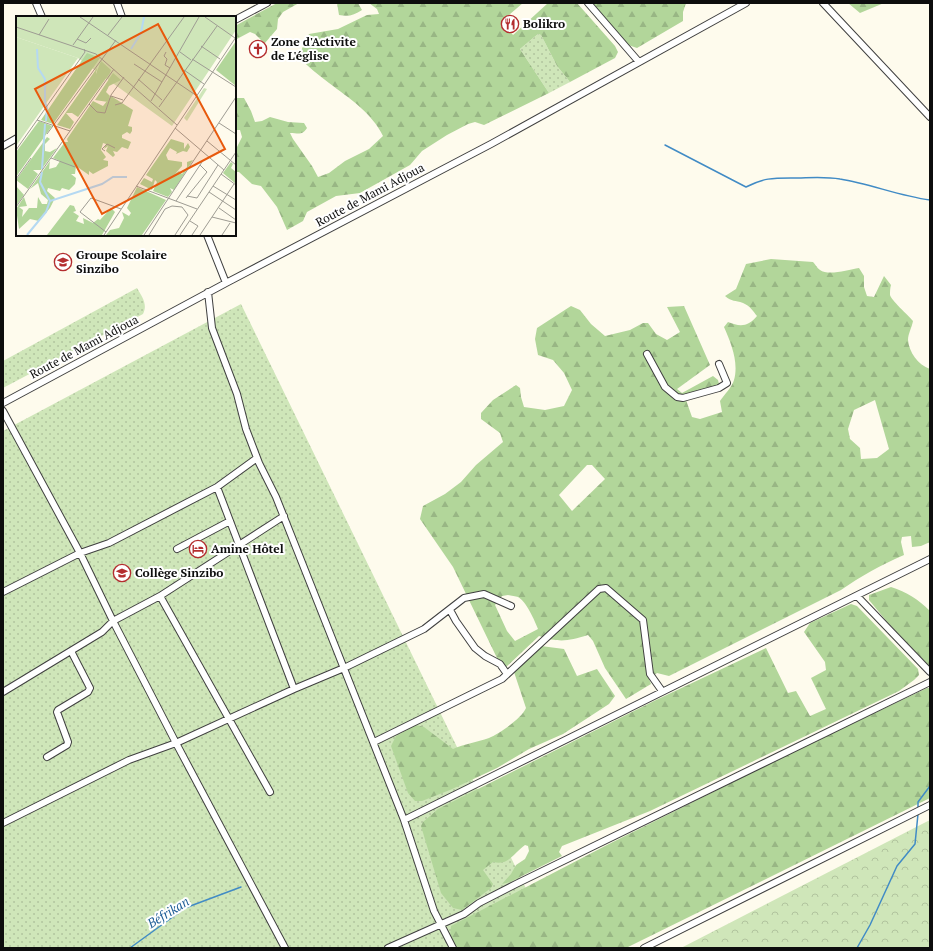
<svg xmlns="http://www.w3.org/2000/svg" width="933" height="951" font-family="'PT Serif',serif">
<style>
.grass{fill:url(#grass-dots)}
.forest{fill:url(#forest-firs);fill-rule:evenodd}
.park{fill:url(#park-crowns)}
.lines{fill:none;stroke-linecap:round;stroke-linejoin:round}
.stream{stroke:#418bc5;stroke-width:1.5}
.minor-casing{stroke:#404040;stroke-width:8}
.minor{stroke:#fff;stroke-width:6}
.labels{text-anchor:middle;stroke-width:4;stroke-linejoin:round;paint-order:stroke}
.poi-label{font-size:12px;font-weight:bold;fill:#0d0d0d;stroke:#fff;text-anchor:start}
.street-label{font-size:12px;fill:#0d0d0d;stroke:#fff}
.water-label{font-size:13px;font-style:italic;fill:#1e5d96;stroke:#fff}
.inset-river{fill:none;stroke:#b5d9f2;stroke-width:2}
.inset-road{fill:none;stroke:#9e9c93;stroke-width:1}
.view{fill:#e8590c;fill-opacity:0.15;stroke:#e8590c;stroke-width:2}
.inset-edge{fill:none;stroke:#0d0d0d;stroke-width:2}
</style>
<defs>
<pattern id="grass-dots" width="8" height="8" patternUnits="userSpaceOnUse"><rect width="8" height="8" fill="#cfe6b9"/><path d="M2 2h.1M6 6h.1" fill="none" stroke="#b1c49e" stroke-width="1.8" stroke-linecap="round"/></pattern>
<pattern id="forest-firs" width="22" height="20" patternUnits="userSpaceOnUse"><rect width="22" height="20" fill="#b2d69a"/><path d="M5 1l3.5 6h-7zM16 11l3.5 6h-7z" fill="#98b684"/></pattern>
<pattern id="park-crowns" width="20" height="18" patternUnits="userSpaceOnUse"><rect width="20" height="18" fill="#cfe6b9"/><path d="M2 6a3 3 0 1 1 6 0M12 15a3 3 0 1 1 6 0" fill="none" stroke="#b1c49e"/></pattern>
</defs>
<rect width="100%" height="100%" fill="#fefbed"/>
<!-- grass -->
<path class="grass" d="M538 34 541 35 557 66 570 82 549 93 520 49Z
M137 288C142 297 148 304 143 314L3 388V361Z
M241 304 555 948H3V431Z"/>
<!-- forest -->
<path class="forest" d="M277 3H299L283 12 278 19 277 29 265 43 263 42 255 34 250 32 235 40V26Z
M337 3H358L362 10C354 15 349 17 339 15Z
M369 3H523L502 21 513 35 548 3H577L615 46 618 52 615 58 570 82 557 66 541 35 538 34 520 49 549 93 484 125 475 122 468 124 447 135 422 151 410 165 360 193 336 196 307 212 303 221 287 230 277 207 261 186 252 184 239 172H235V151L242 137 240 130H236L235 133V98H244L251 111 255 122 262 121 270 117 288 122 304 123 307 128C302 136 298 133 290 133L293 139 312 166 318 177 329 173 345 161 369 149 383 136C372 113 349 98 329 83 318 75 308 66 298 57L309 34 338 29 367 15 379 14 377 9Z
M592 3H686L683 12V21L637 48 628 45Z
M848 3H884L860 13Z
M771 259 813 262C815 264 817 268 820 270 828 276 848 270 859 268L864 276V287L867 296 874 297 884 276 891 285C890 288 890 292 890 295 891 300 908 315 913 321 912 327 908 334 908 340 909 352 918 365 930 369V542L921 546 912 547 911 536 902 537 901 542 904 555C881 565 861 576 841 590L669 676 657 673 649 679 651 684 626 699 605 668 593 641 588 635C568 641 560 643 539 636L505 668 497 658 453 567 420 519 423 506 445 494 461 482 476 465 503 442 500 433 481 419V413L493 400 516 385 520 388 521 397 524 407 545 410 564 406 572 390 564 373 553 360 538 355 535 339 537 328 571 306 580 310 591 324 605 336 630 330 643 323H648L656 334 667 340 680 332 667 307 684 306 710 365 677 389 682 393 713 376 718 380 719 384 717 387 686 400 692 417 700 419 722 412 720 401C724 395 732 387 734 380 739 362 731 343 724 327L728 322C740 327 748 327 757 316 753 311 750 306 743 303 735 300 732 302 725 296L736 289 746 264ZM875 400 889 449 877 458 861 459 860 448 850 439 848 429 854 410ZM587 465H592L605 479 572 511 559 495ZM508 595C511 596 516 596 518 597 526 601 535 621 538 629L515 641 507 631 495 605 502 596Z
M891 587C907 592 918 599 930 611V667L888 623 869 600V595Z
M851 604 857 606 918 669 919 675 914 680 899 691 650 811 562 846 559 852 562 856 510 882 502 884 511 874 516 865 525 859 529 851 528 846 525 845C513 854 508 866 493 862L483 870 493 884 491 888 462 910 453 908 441 893 421 826 423 822 438 809 654 701 766 648 788 693 796 691 810 716 826 709 811 678 826 670 825 662 804 632 810 623Z
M541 646 564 649 577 676 597 669 615 696 609 704 563 734 529 749 497 768 450 790 422 801H415L408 793 391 746 396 736 416 725 424 727 453 749C464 744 477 742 489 738 499 734 522 718 526 708L514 672Z
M927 688H930V798L626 948H456L450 936 451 926 607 845 799 749Z"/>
<!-- park -->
<path class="park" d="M930 820V948H681L924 823Z"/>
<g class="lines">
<!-- stream -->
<path class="stream" d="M665 145 746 187C764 178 772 178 791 178 808 178 824 176 840 179 871 184 899 196 930 200
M918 808V802L930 786
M130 948 185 908 241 887
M857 948 870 925 897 866 915 844 918 814"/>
<defs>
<path id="minor" d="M36 3 42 17
M117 3 122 17
M588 3 639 62
M823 3 930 117
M235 20 267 3
M3 146 17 138
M207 235 226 283
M208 292 212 328 237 394 246 429 259 463 276 497 404 820 434 911 453 948
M647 354 665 387 677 397 683 398 719 388 727 383 719 364
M3 403 226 283 491 144 746 3
M3 411 80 553 113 621 176 743 285 948
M217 487 294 689
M177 549 230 521
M3 592 80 553 109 543 217 487 257 458
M160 596 270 792
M857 596 930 672
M450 610 456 621 475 648 485 656 500 664 507 674
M3 692 102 632 113 621 160 596 284 516
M374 742 502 679 599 589 606 588 643 620 650 674 662 691
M47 757 67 745 68 742 57 712 58 710 88 692 90 688 71 651
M404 820 930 559
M3 823 129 760 176 743 294 689 344 668 424 629 464 598 484 594 511 606
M388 948 464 914 479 903 516 884 930 682
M644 948 930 805"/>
</defs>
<!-- minor casing -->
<use href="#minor" class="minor-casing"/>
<!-- minor -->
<use href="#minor" class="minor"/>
</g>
<!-- icons -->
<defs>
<symbol id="restaurant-ring" viewBox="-11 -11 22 22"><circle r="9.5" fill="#fff" stroke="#b42d2f" stroke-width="1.5"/><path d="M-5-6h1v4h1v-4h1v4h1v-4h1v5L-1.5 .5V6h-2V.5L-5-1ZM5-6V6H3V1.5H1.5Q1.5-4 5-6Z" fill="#b42d2f"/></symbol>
<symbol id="church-ring" viewBox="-11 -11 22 22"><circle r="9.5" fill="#fff" stroke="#b42d2f" stroke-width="1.5"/><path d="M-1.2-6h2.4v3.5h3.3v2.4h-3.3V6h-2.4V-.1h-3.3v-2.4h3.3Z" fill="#b42d2f"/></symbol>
<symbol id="school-ring" viewBox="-11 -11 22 22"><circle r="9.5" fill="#fff" stroke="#b42d2f" stroke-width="1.5"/><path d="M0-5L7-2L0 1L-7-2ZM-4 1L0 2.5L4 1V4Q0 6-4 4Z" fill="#b42d2f"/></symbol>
<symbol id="hotel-ring" viewBox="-11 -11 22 22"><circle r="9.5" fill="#fff" stroke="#b42d2f" stroke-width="1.5"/><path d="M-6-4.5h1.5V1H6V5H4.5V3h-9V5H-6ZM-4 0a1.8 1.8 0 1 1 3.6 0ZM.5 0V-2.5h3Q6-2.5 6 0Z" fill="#b42d2f"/></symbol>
</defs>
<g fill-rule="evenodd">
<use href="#restaurant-ring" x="500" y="14" width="20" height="20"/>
<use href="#church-ring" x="248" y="39" width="20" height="20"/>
<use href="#school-ring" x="53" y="252" width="20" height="20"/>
<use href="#hotel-ring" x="188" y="539" width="20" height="20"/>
<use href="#school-ring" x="112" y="563" width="20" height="20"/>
</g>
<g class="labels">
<!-- poi labels -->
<g class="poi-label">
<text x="523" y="28">Bolikro</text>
<text x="271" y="46">Zone d'Activite<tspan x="271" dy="14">de L'église</tspan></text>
<text x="76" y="259">Groupe Scolaire<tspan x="76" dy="14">Sinzibo</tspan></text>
<text x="211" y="553">Amine Hôtel</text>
<text x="135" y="577">Collège Sinzibo</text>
</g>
<!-- street labels -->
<g class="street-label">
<text transform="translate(370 195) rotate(-28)" y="4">Route de Mami Adjoua</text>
<text transform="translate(84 347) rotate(-28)" y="4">Route de Mami Adjoua</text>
</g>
<!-- water labels -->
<g class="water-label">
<text transform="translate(168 912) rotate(-32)" y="5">Béfrikan</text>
</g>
</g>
<!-- overview -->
<g transform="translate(16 16)">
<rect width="220" height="220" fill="#fefbed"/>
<path d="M0 1H220V14L156 110 62 42 0 21ZM188 72 191 73 171 105 168 102Z" fill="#cfe6b9"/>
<path d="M220 25V70L200 54ZM71 37 84 42 37 108 25 104ZM85 45 95 54 94 57 62 101 56 97H50L58 106 54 113 41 109 81 52 80 58ZM97 57 105 64 93 70 90 76 94 80 92 86 79 84ZM95 80 117 94 112 110 116 111V115L114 118 111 116 106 119V122L115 126 112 133 106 131 101 136 97 135 99 139 97 141 90 135 92 130 88 133 90 128 87 127 85 134 90 141 87 144 92 145V150L77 158 73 155V159L60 150 59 158H55L60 162 59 168 53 174 46 172 44 175 32 172 31 175 39 182 34 192 23 205 14 203 3 213 0 193 8 181 11 190 3 191 7 194 6 201 13 192H21L22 181 26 188H31L32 184 25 178 22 167 14 173 34 145 33 153 40 151 44 145 37 142 49 126H52L51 123 77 85 87 90ZM23 105 36 110 0 161V136ZM31 121 34 123 29 128V135L34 136 41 132 25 154H17L22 158 12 173 0 164ZM155 123 168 127V133L172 127 174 131 171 136 167 135 160 138 161 136 154 132 150 139 152 144 166 146V150L159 158 163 155 166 158 171 151V146L177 144 158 174 154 172 156 176 152 181 137 175 141 166 139 164 136 174 124 168 128 162 136 166 137 163 130 159ZM215 146 217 148 215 152 220 156V168L207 157ZM0 170 8 179 0 190ZM121 171 150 184 126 219H90L94 214 103 212 108 202 106 196 113 200 115 197 111 192ZM54 189 58 190 60 195 57 196 63 200 60 205 68 208 67 202 77 207 82 203 84 204 95 192 99 196 86 219H31Z" fill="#b2d69a"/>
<path d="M0 21 62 42 0 130Z" fill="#cfe6b9"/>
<path class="inset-river" d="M21 33 22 52 29 63V86L31 92 30 105M115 33 125 17 128 1M26 153 29 108M26 156 24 166 34 185M11 219 30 196 34 185 86 168 97 161H111"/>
<path class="inset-road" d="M64 1 181 80M189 1 219 22M0 11 80 38 161 109M23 19 33 3M92 19 106 1M61 23 70 27 75 22M57 29 77 1M185 30 204 43M150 36 148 40 151 43 149 49 154 52M164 36 175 44M176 43 220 71M118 48 146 66M168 54 188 68M122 63 146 84M95 80 107 84M135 85 183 1M73 88 81 96 89 97 95 79 108 61M99 89 106 87 168 1M143 91 201 10M21 104 54 115M203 107 220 118M159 112 208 154M31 118 100 24M191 125 220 149M0 134 69 36 68 33M89 135 86 133 91 128 99 132M35 142 59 151M205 158 220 169M0 163 15 142M120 170 181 193M197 170 220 184M193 176 220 194M171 180 181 182 202 149M170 182 191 156 184 149M160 185 186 146M0 191 98 53M203 192 220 204M196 201 220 207M174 205 182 210 176 219M90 216 64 196 75 182 105 193M88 219 220 21M128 219 220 81M133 219 149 193 156 190 166 191 172 199 159 219M164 219 220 136M184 219 218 168M206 219 214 207"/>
<path class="view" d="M142 8 209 133 86 198 19 73Z"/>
<rect width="220" height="220" class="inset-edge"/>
</g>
<!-- border -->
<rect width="933" height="951" fill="none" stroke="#0d0d0d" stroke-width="8"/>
</svg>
